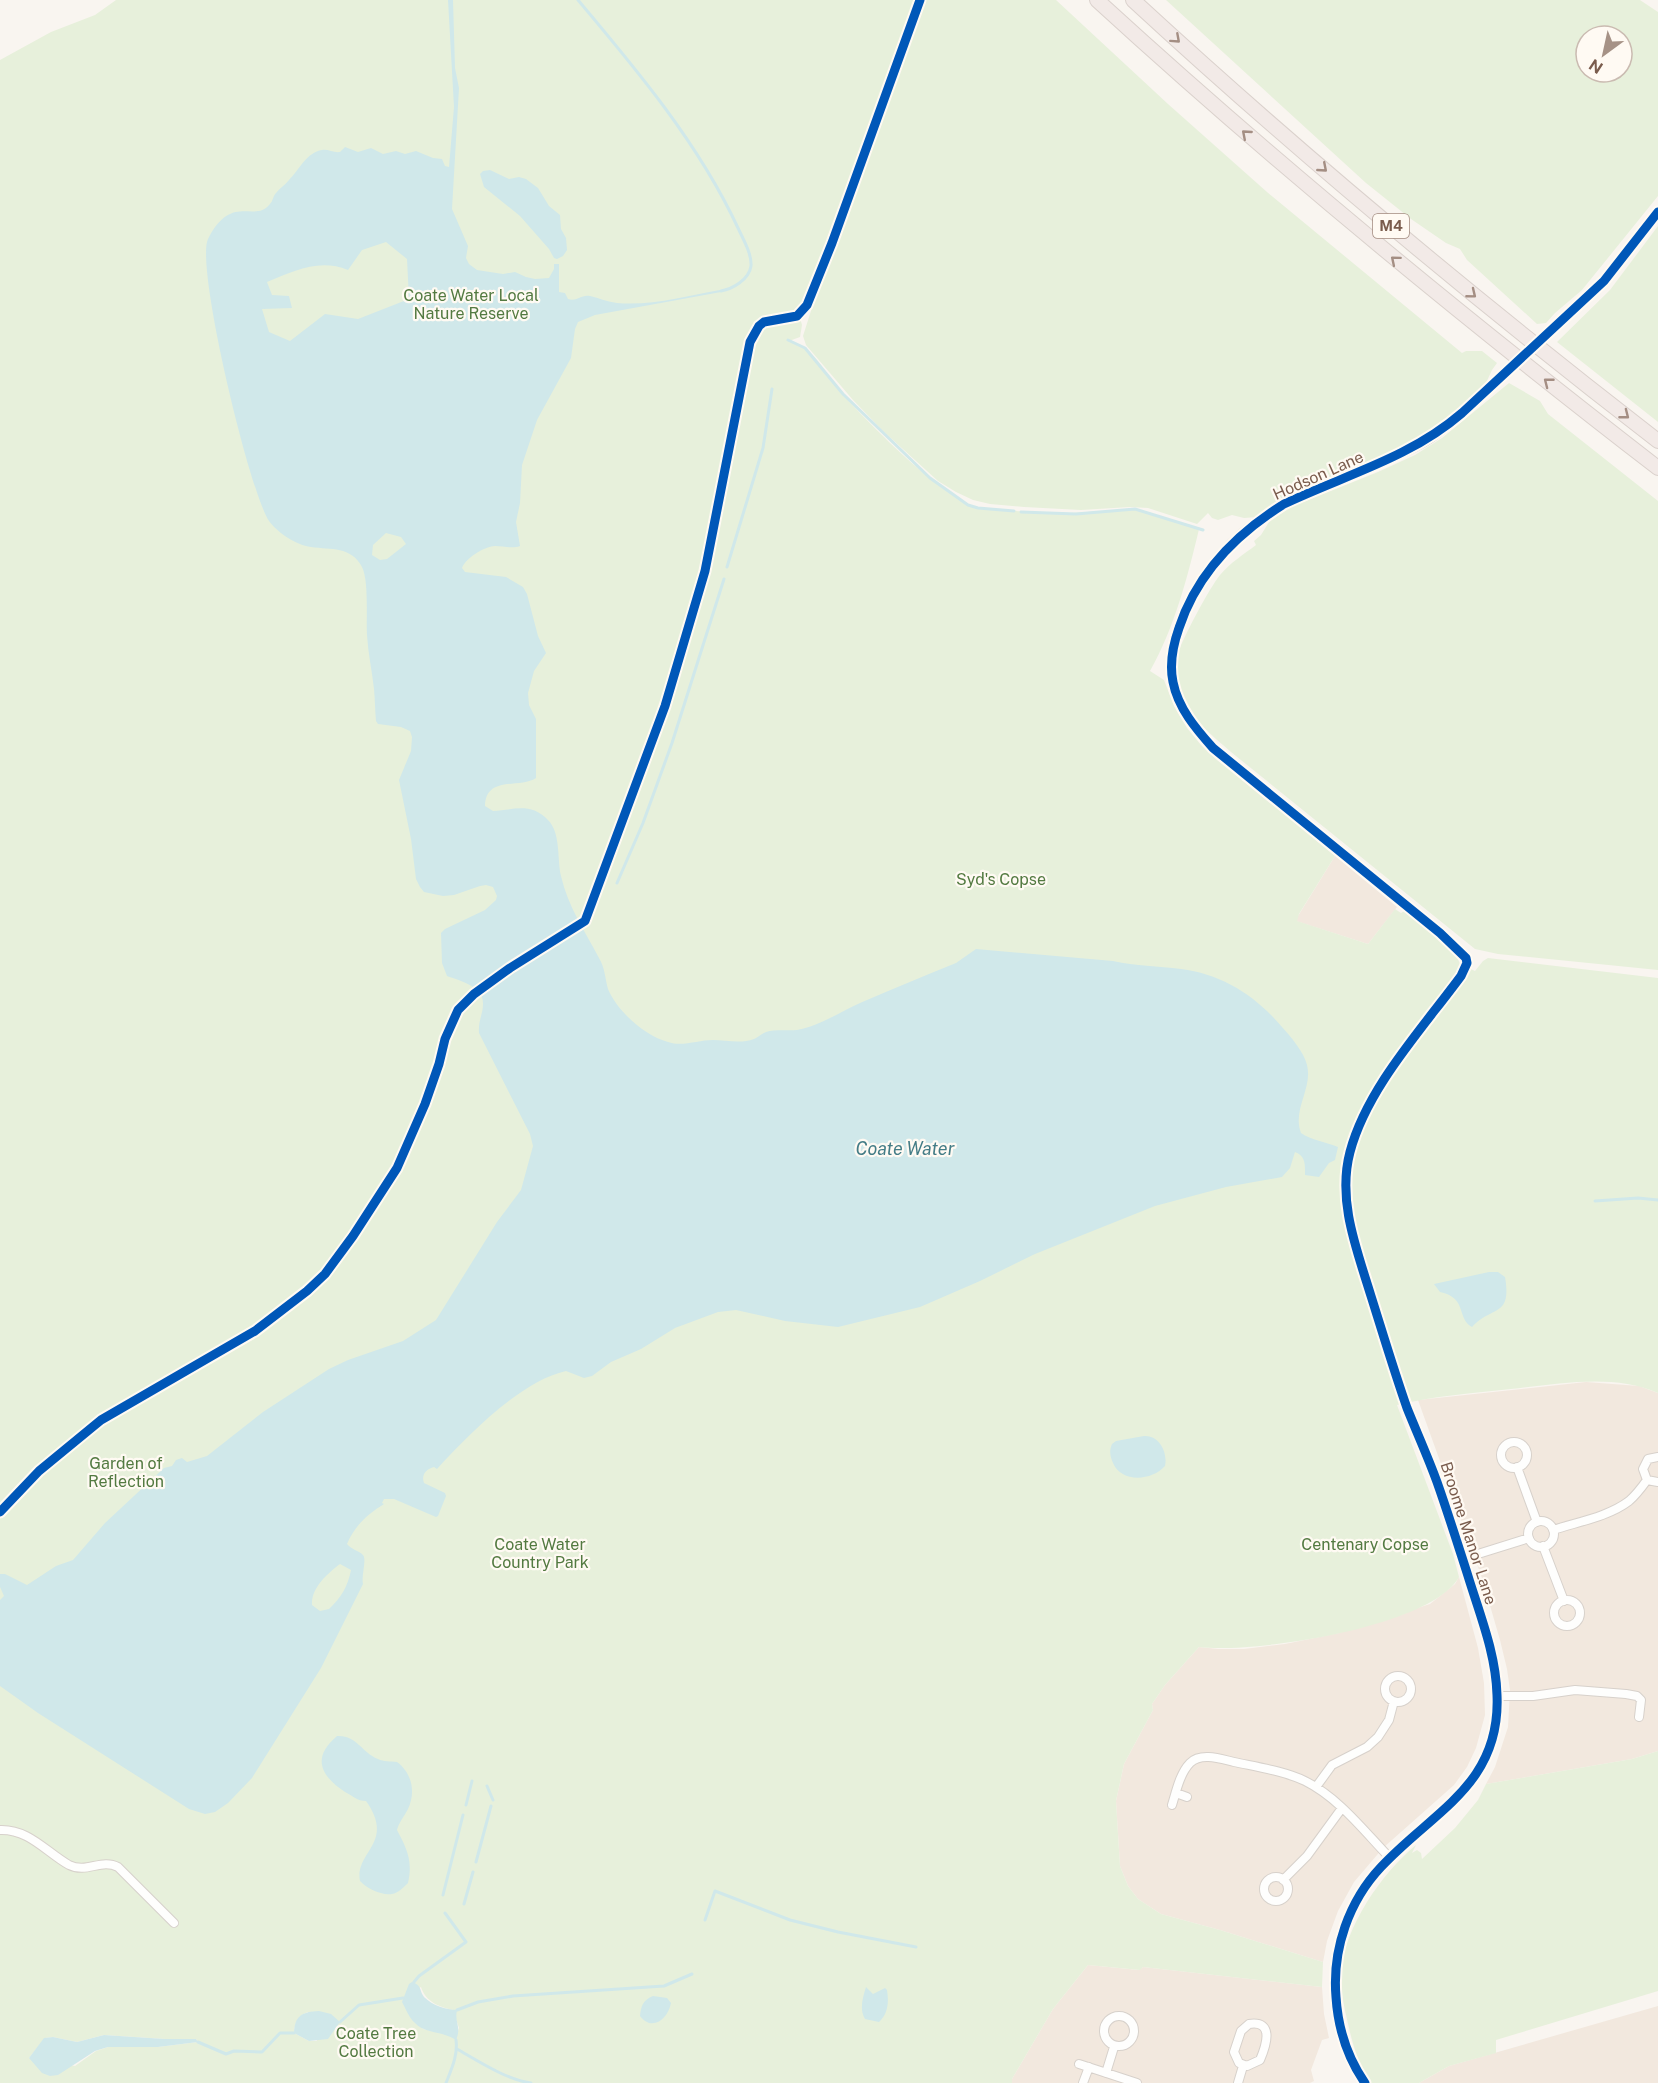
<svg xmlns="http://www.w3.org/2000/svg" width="1658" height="2083" font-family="'Public Sans',sans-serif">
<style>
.residential{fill:#f2e8de}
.green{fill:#e7f0db;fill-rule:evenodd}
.water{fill:#d0e8ea;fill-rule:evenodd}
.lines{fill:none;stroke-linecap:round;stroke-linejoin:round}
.stream{stroke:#d0e8ea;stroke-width:3}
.minor-casing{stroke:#d7d1cb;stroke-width:10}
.motorway-casing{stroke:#dad1cc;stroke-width:16}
.minor{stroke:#fefefd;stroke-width:8}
.motorway{stroke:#f2eae7;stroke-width:14}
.minor-bridge-casing{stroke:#d7d1cb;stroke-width:10;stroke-linecap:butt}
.minor-bridge{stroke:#fefefd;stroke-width:8}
.cycleway-casing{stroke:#fffaf3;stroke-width:13}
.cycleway{stroke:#0057b8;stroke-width:9}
.oneway{stroke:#a48e83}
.labels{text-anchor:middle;stroke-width:4.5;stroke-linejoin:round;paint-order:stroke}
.shield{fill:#fffaf3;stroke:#a28b7f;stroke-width:1.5}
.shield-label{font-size:15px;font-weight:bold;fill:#7a5c4d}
.park-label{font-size:16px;fill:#537a41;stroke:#fffaf3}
.street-label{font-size:16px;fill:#7a5c4d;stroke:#fffaf3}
.water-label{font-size:18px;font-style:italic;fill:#437c86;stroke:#fffaf3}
</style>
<rect width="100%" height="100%" fill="#f9f5f0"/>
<!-- residential -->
<path class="residential" d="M1335 856 1397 907 1368 944 1296 921 1298 916Z
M1586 1382 1639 1386 1658 1393V1751L1632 1759 1486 1784 1495 1767 1508 1727 1510 1690 1507 1669 1500 1640 1482 1578 1418 1400Z
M1459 1577 1478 1648 1484 1683 1485 1715 1476 1748 1467 1767 1454 1785 1383 1848 1354 1882 1338 1911 1327 1941 1323 1962 1220 1930 1161 1914 1138 1899 1128 1886 1120 1866 1116 1801 1124 1764 1153 1710 1152 1704 1165 1685 1199 1647 1218 1649H1244L1285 1644 1339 1633 1430 1604 1455 1584Z
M1088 1965 1139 1970 1143 1967 1322 1987 1324 2014 1329 2038 1322 2040 1311 2070 1314 2081 1310 2083H1012V2079L1053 2009Z
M1658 2006V2083H1419L1449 2066Z"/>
<!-- green -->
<path class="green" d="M116 0H916L891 72 821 263 800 310 788 312 791 322 800 318 802 325 800 337 789 341C795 344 801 346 806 349 821 361 831 381 844 396 873 427 939 495 978 508L1055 514 1135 509 1199 529C1188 576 1174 629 1150 671L1164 680 1174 706 1187 728 1201 745 1217 760 1335 856 1299 914 1297 921 1368 944 1395 909 1401 913 1406 910C1422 924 1454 944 1460 964L1475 971 1483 961 1488 958 1658 978V1393C1613 1373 1558 1384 1511 1389 1473 1393 1434 1396 1397 1405L1453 1554 1459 1577C1432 1627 1253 1654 1199 1647L1165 1685 1152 1704 1153 1710 1124 1764 1116 1801 1120 1866 1128 1886 1138 1899 1161 1914 1220 1930 1323 1962 1322 1987 1143 1967 1140 1970 1088 1965 1053 2009 1012 2079V2083H0V60L51 32 95 15ZM421 1987C426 2002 439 2007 453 2010L459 2028 455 2039 448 2034 423 2029 403 1998ZM308 2012 317 2041H309L294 2033C295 2021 298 2016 308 2012ZM104 2035 165 2039H196L198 2042 158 2047H108L96 2051 75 2066 29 2058 45 2038 53 2037 77 2042Z
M923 0H1056L1168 104 1267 192 1462 353 1466 351H1482L1497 363 1492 370 1485 385 1478 393 1434 429 1391 454 1280 504 1258 517 1244 518 1232 515 1218 520 1212 518 1208 513 1197 524 1148 508 1130 507 1081 510 1024 507 990 504 973 500 956 492 938 481 883 431 853 400 806 345 803 336 830 251Z
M1166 0H1640L1658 12V196L1582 290 1555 313 1546 323 1537 324 1467 260 1460 249 1446 243 1411 219 1366 183ZM1586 36H1622V72H1586Z
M1658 226V422L1557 342 1610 290Z
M1509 383 1540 401 1548 414 1658 501V970L1498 954 1475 949 1231 752C1212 735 1189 718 1180 693 1177 683 1175 667 1177 656 1181 641 1210 587 1220 575 1230 563 1244 554 1256 545L1254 541 1261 535 1269 522 1291 507 1378 472 1415 455 1442 438Z
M1658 1751V1991L1496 2040V2053L1449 2066 1419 2083H1371C1360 2068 1353 2046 1349 2028 1345 2010 1340 1991 1341 1973 1344 1927 1382 1873 1416 1845L1412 1853 1417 1850 1421 1853 1422 1859 1455 1828 1478 1800 1486 1784 1632 1759Z"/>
<!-- water -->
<path class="water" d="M448 0H453L455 68 459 88 452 209 468 246 466 258 469 264 477 270 503 274 515 272 526 277 535 279 549 278 554 269V264H559V292L565 293 568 299C577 302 581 294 590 296 599 298 608 302 617 303 651 306 687 296 720 290L721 292 595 315 578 322 575 329 571 358 537 420 522 465 520 503 516 522 520 546C512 549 504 546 495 546 483 547 466 558 462 568L465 572 506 577 523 587 527 594 538 636 546 653 534 671 528 693 529 705 536 719V778C520 789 486 775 485 806L493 811C513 810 531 802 548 820 561 833 557 859 561 876 568 907 585 931 599 958 605 968 605 978 608 989 617 1011 645 1036 668 1042 682 1047 698 1040 713 1040 726 1040 741 1044 754 1039 758 1037 761 1034 766 1032 776 1029 787 1031 797 1030 819 1026 840 1012 860 1003 892 989 924 976 956 963L976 949 1113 961C1136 966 1158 966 1181 969 1222 974 1256 996 1282 1027 1291 1037 1304 1052 1307 1065 1313 1088 1292 1110 1301 1133 1311 1140 1326 1142 1338 1147L1335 1160 1329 1163 1319 1177 1305 1175C1305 1165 1306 1156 1295 1152L1290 1168 1282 1177 1226 1187 1155 1206 1035 1254 980 1281 920 1307 838 1327 785 1321 736 1310 718 1312 675 1328 641 1349 611 1362 592 1376 584 1378 566 1371C521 1381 469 1434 437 1469L434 1467C426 1469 421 1475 424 1483L445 1493 446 1496 438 1516 436 1517 394 1499H384L382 1503 384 1504C368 1514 355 1525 347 1544 352 1550 358 1550 363 1555 367 1560 361 1576 363 1584L321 1668 252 1778 228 1803 215 1812 205 1814 189 1809 38 1713 0 1686V1600L4 1596 0 1587V1574H5L27 1585 56 1566 73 1560 105 1523 164 1468 172 1466 176 1460 182 1458 187 1462 207 1456 263 1412 329 1369 348 1360 403 1341 436 1320 497 1222 521 1190 533 1146 530 1134 479 1033C478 1021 483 1014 483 1004 484 986 460 981 447 976L442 963 441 933 445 929 485 910 496 900 497 896 493 887 486 885 480 886 454 895 443 896 424 892 420 887 416 879 411 839 399 780 411 751 412 737 410 731 401 727 378 724 376 721C375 710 375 700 374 689 372 671 368 653 367 635 366 618 369 581 362 567 351 546 331 550 311 547 296 545 278 533 269 521 250 493 195 266 208 239 232 192 254 224 270 204 273 201 273 196 276 193 280 188 285 185 289 180 299 170 307 152 322 150 328 149 334 153 340 152L345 147 358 152 371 148 383 154 396 151 405 154 416 151 433 158 442 159 445 166 449 167 454 107ZM386 242 407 259 409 299 358 319 325 314 290 341 269 332 262 309 292 308 289 296 272 295 267 282C294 271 319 258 348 270L362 250ZM386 533 401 537 406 544 387 559 380 560 372 555 373 545ZM340 1564 351 1570C348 1586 341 1598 329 1609L320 1611 312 1605C311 1588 327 1574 340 1564Z
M490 170 509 179 519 177 526 179 538 188 549 206 560 215 561 229 566 238 567 250 563 256 557 259 554 258 549 249 520 216 484 187 480 174 483 171Z
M1489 1272H1498L1505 1277C1512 1318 1492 1305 1472 1327 1456 1318 1468 1298 1440 1292L1434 1284Z
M1144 1436C1159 1435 1168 1452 1165 1466 1152 1481 1121 1483 1113 1463 1110 1456 1109 1451 1112 1444L1116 1441Z
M337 1736C357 1735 361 1752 378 1759 384 1762 390 1761 397 1762 412 1773 416 1792 408 1809 404 1817 399 1822 397 1830 407 1849 413 1861 408 1883 404 1887 398 1893 392 1894 382 1896 366 1888 360 1881 354 1852 396 1843 366 1801 357 1801 353 1796 345 1792 321 1776 311 1758 337 1736Z
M412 1982C422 1985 419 1990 424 1997 432 2005 446 2010 457 2010 454 2023 462 2026 456 2040 443 2031 425 2034 415 2023 409 2018 406 2009 402 2002L409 1984Z
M866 1987 873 1994 885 1988 887 1990C889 2002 888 2014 879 2022L865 2019C859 2009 863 1997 866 1987Z
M653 1996 667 1998 671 2003C668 2019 652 2032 640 2016 641 2006 643 2000 653 1996Z
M319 2011 331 2014 340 2022 328 2039 309 2041 294 2033C295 2015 302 2012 319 2011Z
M104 2035 165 2039H196L198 2042 158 2047H108L95 2051 58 2075 50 2076 42 2073 29 2058 44 2038 53 2037 77 2042Z"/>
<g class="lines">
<!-- stream -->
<path class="stream" d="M578 0C637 70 699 144 738 228 743 239 752 254 751 266 749 280 732 289 721 291
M788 340 805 348 843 394 930 478 968 505 978 508 1014 511
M1021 512 1076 514 1135 509 1203 530
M727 567 763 448 772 389
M617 883 643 823 672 743 724 579
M1595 1201 1638 1198 1658 1200
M487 1786 493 1800
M466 1805 472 1781
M476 1862 491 1806
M443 1895 463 1815
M464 1904 473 1872
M705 1920 715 1891 790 1920 838 1932 916 1947
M414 1982 419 1976 466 1942 445 1913
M457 2010 478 2002 513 1996 664 1986 692 1974
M340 2022 359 2005 403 1998
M198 2042 226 2054 234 2051 262 2052 280 2033H294
M457 2049C478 2061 507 2080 531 2083
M446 2083C452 2068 458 2055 456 2040"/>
<defs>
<path id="minor" d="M1501 1455a13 13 0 1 1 26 0a13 13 0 1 1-26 0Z
M1658 1457 1648 1459 1643 1469 1647 1480 1658 1482
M1517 1467 1537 1522
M1528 1534a13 13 0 1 1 26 0a13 13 0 1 1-26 0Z
M1553 1530C1577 1522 1608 1517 1629 1501 1636 1495 1642 1487 1647 1480
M1543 1546 1564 1601
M1462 1559 1529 1538
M1554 1613a13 13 0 1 1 26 0a13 13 0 1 1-26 0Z
M1385 1689a13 13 0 1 1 26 0a13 13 0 1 1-26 0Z
M1497 1696H1533L1575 1690 1626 1694 1637 1696 1641 1700 1639 1717
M1316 1787 1332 1765 1367 1747 1378 1737 1389 1720 1394 1701
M1176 1793 1187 1797
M1172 1805C1176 1792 1180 1773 1190 1763 1201 1752 1221 1759 1234 1762 1257 1767 1284 1771 1305 1781 1339 1798 1364 1831 1390 1858
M0 1830C29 1829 46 1852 69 1865 87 1874 101 1858 118 1867L174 1923
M1264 1889a12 12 0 1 1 24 0a12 12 0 1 1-24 0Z
M1283 1880 1307 1856 1342 1808
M1104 2031a15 15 0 1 1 30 0a15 15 0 1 1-30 0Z
M1249 2024C1275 2020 1266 2046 1260 2060L1247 2066 1239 2063 1234 2052 1241 2031Z
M1079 2064 1137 2083
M1106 2073 1114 2047
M1083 2083 1089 2067
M1238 2083 1243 2066
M1365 2083C1347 2057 1338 2028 1336 1997 1332 1949 1349 1901 1381 1867 1433 1811 1501 1785 1497 1695 1496 1654 1480 1615 1468 1576 1458 1545 1448 1513 1437 1482 1428 1457 1417 1433 1407 1408 1394 1371 1383 1334 1371 1296 1357 1250 1337 1201 1350 1152 1367 1088 1422 1029 1461 976L1467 963 1466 958 1440 933 1213 748C1196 729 1179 709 1173 683 1168 665 1173 647 1178 629 1196 575 1235 530 1285 504 1330 480 1379 468 1423 443 1448 428 1469 407 1490 388"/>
<path id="motorway" d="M1097 0C1277 165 1465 319 1658 468
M1133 0C1301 155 1477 301 1658 441"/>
</defs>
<!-- minor casing -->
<use href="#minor" class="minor-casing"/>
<!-- motorway casing -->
<use href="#motorway" class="motorway-casing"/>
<!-- minor -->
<use href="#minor" class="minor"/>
<!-- motorway -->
<use href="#motorway" class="motorway"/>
<defs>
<path id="minor-bridge" d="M1490 388 1604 281 1654 217"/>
</defs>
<!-- minor-bridge casing -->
<use href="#minor-bridge" class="minor-bridge-casing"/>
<!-- minor-bridge -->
<use href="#minor-bridge" class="minor-bridge"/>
<defs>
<path id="cycleway" d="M0 1512 39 1471 101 1420 255 1331 307 1291 325 1274 353 1236 397 1168 425 1104 439 1064 445 1039 458 1010 474 994 510 968 585 921 665 706 705 571 750 342 759 326 764 322 797 316 807 305 832 243 920 0
M1365 2083C1347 2057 1338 2028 1336 1997 1332 1949 1349 1901 1381 1867 1433 1811 1501 1785 1497 1695 1496 1654 1480 1615 1468 1576 1458 1545 1448 1513 1437 1482 1428 1457 1417 1433 1407 1408 1394 1371 1383 1334 1371 1296 1357 1250 1337 1201 1350 1152 1367 1088 1422 1029 1461 976L1467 963 1466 958 1440 933 1213 748C1196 729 1178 708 1173 682 1169 663 1173 645 1179 628 1197 573 1236 534 1284 504 1345 475 1410 458 1462 413L1604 281 1658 212"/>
</defs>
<!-- cycleway casing -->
<use href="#cycleway" class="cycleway-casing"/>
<!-- cycleway -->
<use href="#cycleway" class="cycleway"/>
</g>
<!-- one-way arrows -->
<defs><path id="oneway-chevron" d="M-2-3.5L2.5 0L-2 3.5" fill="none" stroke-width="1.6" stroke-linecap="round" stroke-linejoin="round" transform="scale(1.5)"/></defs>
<g class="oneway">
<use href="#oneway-chevron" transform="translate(1176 39) rotate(42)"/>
<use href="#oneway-chevron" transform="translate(1246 134) rotate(-139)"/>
<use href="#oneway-chevron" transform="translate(1323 168) rotate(41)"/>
<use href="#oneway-chevron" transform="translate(1395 260) rotate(-140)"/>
<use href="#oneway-chevron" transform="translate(1472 294) rotate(39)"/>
<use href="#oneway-chevron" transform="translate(1548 382) rotate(-142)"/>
<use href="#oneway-chevron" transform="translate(1625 415) rotate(38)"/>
</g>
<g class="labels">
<!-- shield labels -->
<rect class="shield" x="1373" y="214" width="36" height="24" rx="4.5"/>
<g class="shield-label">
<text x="1391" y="231">M4</text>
</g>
<!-- park labels -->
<g class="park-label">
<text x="471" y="301">Coate Water Local<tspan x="471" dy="18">Nature Reserve</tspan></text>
<text x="1001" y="885">Syd's Copse</text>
<text x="126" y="1469">Garden of<tspan x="126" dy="18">Reflection</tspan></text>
<text x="540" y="1550">Coate Water<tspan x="540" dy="18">Country Park</tspan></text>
<text x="1365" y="1550">Centenary Copse</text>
<text x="376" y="2039">Coate Tree<tspan x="376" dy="18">Collection</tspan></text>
</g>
<!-- street labels -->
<g class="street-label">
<text transform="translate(1318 475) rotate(-24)" y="6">Hodson Lane</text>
<text transform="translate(1469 1533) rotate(72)" y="6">Broome Manor Lane</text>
</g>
<!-- water labels -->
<g class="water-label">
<text x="905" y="1155">Coate Water</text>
</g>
</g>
<!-- north arrow -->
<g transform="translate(1604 54) rotate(213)"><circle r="28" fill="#fffaf3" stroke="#cabbb1" stroke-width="1.5"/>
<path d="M0-4.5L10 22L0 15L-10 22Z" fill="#a69286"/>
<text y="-9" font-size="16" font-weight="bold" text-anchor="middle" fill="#7a5c4d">N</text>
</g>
</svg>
